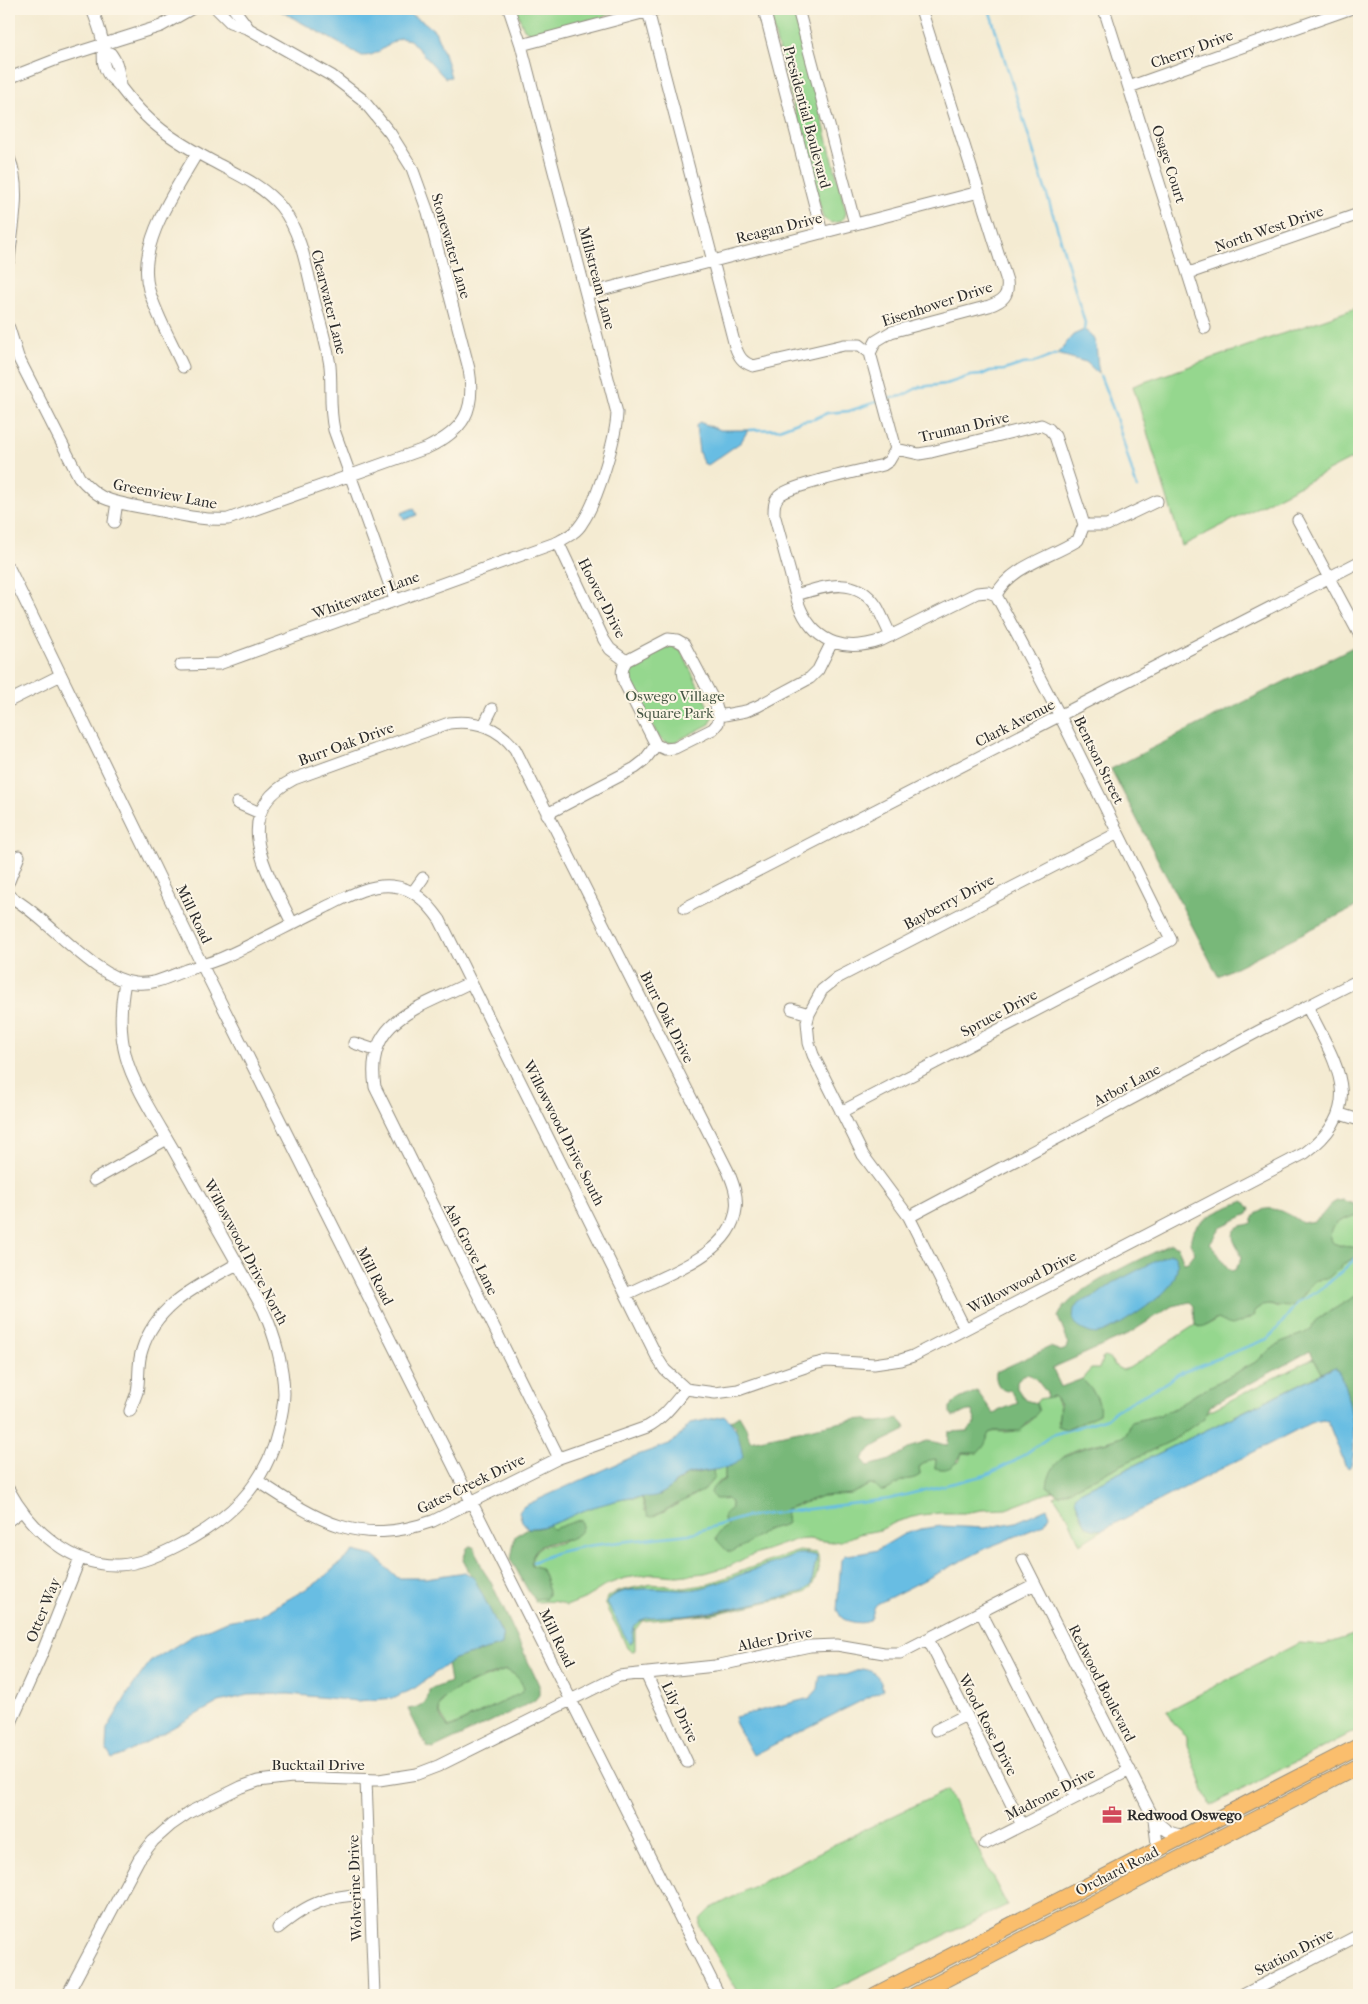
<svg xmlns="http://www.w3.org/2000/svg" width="1368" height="2004" font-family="'IM FELL French Canon',serif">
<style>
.green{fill:#95d78e;stroke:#60815c;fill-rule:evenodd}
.forest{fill:#78b879;stroke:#527252;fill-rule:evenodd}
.water{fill:#67bde3;stroke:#497487}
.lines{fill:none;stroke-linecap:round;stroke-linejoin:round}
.stream{stroke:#67bde3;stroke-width:2.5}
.minor-casing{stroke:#908b7e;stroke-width:13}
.major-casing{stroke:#908b7e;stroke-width:17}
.minor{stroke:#fff;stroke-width:11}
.major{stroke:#fabe6d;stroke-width:15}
.labels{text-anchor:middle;stroke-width:4;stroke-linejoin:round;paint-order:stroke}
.street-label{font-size:15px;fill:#2b2b2b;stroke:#fcf5e5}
.park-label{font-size:15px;fill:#465644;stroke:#fcf5e5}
.poi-label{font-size:15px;font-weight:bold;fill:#2b2b2b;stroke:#fcf5e5;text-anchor:start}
</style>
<rect width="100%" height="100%" fill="#fcf5e5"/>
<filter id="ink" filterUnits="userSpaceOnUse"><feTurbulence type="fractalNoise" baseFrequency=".02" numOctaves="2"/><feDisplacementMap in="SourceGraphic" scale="10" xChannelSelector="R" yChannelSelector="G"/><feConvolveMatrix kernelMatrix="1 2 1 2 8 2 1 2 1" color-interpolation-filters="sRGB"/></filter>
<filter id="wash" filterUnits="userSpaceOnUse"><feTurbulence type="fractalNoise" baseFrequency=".0096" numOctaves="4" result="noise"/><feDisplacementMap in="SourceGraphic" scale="20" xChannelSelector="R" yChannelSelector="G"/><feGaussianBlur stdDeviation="1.12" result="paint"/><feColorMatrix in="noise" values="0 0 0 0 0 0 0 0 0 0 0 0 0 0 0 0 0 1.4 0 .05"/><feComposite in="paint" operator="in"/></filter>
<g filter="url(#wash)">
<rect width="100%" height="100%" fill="#f4ebd2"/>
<!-- green -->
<path class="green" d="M516 9H631L604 16 602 19 590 21V20L532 34 524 29Z
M768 9H794L846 212C845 221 839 222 831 223L823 218Z
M1359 307V455L1182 546 1133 386Z
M672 646 681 650 713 717 710 724 673 743C665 743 661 741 657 734L629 677C629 673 628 669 632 666 637 659 664 647 672 646Z
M1359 1214V1250C1352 1245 1343 1248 1336 1244 1332 1243 1332 1242 1331 1238 1326 1223 1349 1218 1359 1214Z
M1359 1255V1294L1316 1320 1311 1329 1305 1333 1281 1342 1254 1363 1196 1394 1175 1408 1160 1415 1131 1422 1126 1435C1108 1445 1072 1444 1060 1461 1055 1468 1051 1478 1047 1486L1053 1491 1006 1509 981 1510 965 1513H940L921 1515 896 1522 880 1530 859 1534 841 1541 833 1542 808 1539 795 1540 749 1556 730 1566 705 1573 677 1576 652 1574 626 1578 608 1584 584 1599 566 1606C558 1599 546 1602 535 1602V1599L548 1596C547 1583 547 1568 532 1565L531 1562C537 1540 546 1548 563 1542 569 1539 575 1535 580 1531L553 1529 548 1525C578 1513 610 1497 642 1498L645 1511 663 1512 704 1490 714 1478 713 1470 725 1467V1479L717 1483 722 1500 728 1499 731 1502V1508L724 1519 727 1526 745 1545 766 1530 784 1525 787 1523 785 1509 799 1505 822 1496 851 1494 869 1485H875L881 1491C891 1491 895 1482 904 1480 911 1478 912 1480 920 1475L919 1467 929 1460 936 1459 935 1468 959 1462 962 1453 971 1454C975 1451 990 1433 992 1432 996 1431 1000 1432 1004 1432 1024 1432 1027 1426 1038 1411L1036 1403 1039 1399 1054 1396C1060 1406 1061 1411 1057 1422L1067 1429 1099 1414C1102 1399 1091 1389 1082 1379L1091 1369H1099L1102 1359 1105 1357 1110 1359 1115 1366 1122 1370 1129 1368 1195 1325 1199 1327 1210 1324 1218 1319C1236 1326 1237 1324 1255 1315L1254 1311 1261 1306 1269 1305 1277 1307 1305 1294 1310 1285 1316 1280 1327 1279 1345 1263Z
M1314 1358 1322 1373 1078 1493 1076 1502C1084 1519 1082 1532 1104 1529L1080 1544 1068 1517 1054 1496 1057 1494 1059 1495 1173 1440 1204 1418 1207 1412Z
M799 1551 817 1553C822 1563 815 1586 806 1593L714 1614 642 1621 635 1630V1650L632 1652 627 1648 621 1634 608 1611 605 1604 607 1597 619 1591 651 1584 684 1588 709 1584 747 1569ZM798 1554H807L817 1556 811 1585C770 1597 728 1614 685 1616 673 1617 649 1615 639 1621 634 1624 633 1629 632 1634L607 1603C615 1583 667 1590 684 1590 707 1590 729 1578 751 1571 767 1565 783 1561 798 1554Z
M1359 1633V1729L1210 1806 1187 1745V1736L1175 1725 1167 1711 1299 1643 1323 1645Z
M506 1670C515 1674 521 1679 524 1689L519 1694 449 1728 441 1715 439 1707 444 1699 452 1691Z
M947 1790 1007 1905 821 1995H739L699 1925 701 1918 710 1909 839 1842Z"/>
<!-- forest -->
<path class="forest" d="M1359 644V905L1218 976 1111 769Z
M1342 1200 1359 1206V1214C1349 1218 1326 1223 1331 1238 1332 1242 1332 1243 1336 1244 1343 1248 1353 1245 1359 1250V1255L1345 1263 1327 1279 1316 1280 1310 1285 1298 1303 1289 1307 1269 1305 1261 1306 1254 1311 1255 1315 1241 1322 1232 1325 1228 1324 1218 1319C1209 1322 1205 1330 1195 1325L1194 1306 1190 1302 1172 1306 1125 1336 1052 1368 1061 1387 1082 1379C1091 1389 1102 1399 1099 1414L1066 1429 1058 1426 1060 1405 1054 1396 1046 1398 1047 1393 1036 1379 1028 1374 1023 1375 1017 1382V1388L1025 1400 1036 1403 1039 1411 1020 1431H994L990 1433 984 1446 978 1453H962C956 1465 949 1472 935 1468L936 1459 929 1460 919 1467 920 1475C912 1480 912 1478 904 1480 896 1482 891 1491 881 1491L875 1485H869L851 1494 822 1496 785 1509 787 1523 784 1525 766 1530 745 1545 731 1552 727 1551 716 1539 719 1532 727 1526 724 1519V1514L731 1508V1502L728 1499H715L711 1493C713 1483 719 1485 725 1479V1467H729L736 1426 730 1421 739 1415 746 1427 750 1441 852 1420 865 1419 871 1422H879L899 1419 906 1427 904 1431C890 1439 871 1444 862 1459L868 1466 890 1460 915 1445 927 1441 935 1442 948 1446 949 1432 967 1431 976 1423 972 1411C964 1410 960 1416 953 1417L950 1413V1407L957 1400 977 1391 993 1413 1018 1403C1016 1399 1015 1395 1012 1392 1006 1387 1011 1393 1004 1390 997 1387 995 1378 996 1372L1050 1347 1061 1351 1066 1349 1068 1342 1058 1317C1069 1289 1144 1258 1171 1244L1178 1247 1184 1263 1188 1262 1195 1253C1193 1248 1190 1243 1191 1238 1194 1218 1229 1207 1244 1201L1250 1209 1248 1214 1222 1226 1210 1244C1219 1252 1223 1266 1232 1271L1236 1269 1242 1258C1240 1248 1225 1236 1239 1227 1242 1225 1248 1225 1252 1223 1258 1198 1287 1211 1302 1223 1306 1222 1311 1222 1314 1221 1327 1215 1326 1202 1342 1200Z
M1359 1294V1436L1352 1427 1348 1395 1332 1368 1322 1373 1310 1351 1211 1405 1204 1418 1173 1440 1059 1495 1047 1486C1053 1443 1098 1450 1126 1435L1131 1422 1160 1415 1175 1408 1196 1394 1254 1363 1281 1342 1305 1333 1311 1329 1316 1320Z
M713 1470 714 1478 704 1490 652 1517 648 1516 642 1498 649 1495H660L687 1475Z
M579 1520 582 1521C586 1543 550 1541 541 1545 535 1549 532 1555 531 1562L532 1565C547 1569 547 1583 548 1596L546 1598 535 1599 530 1594 511 1560 515 1536 528 1528H539L548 1525 553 1529Z
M470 1546 474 1547 483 1570 491 1582 539 1685V1695L534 1701 433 1749 427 1747 408 1709C421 1707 428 1704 429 1690L450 1682 447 1663 454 1659 502 1645 503 1636 463 1560 467 1548ZM506 1670C515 1674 521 1679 524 1689L519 1694 454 1726 449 1728C423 1702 455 1690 476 1681 486 1677 496 1672 506 1670Z"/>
<!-- water -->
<path class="water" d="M277 9H401L424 22 435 31 444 53 451 77 445 78 410 40 400 38C387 44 377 57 362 56Z
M1084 330C1102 338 1094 360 1100 375L1086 362 1057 354 1073 335Z
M699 422 720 430H748L741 442 708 465 703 463 699 452 696 426Z
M414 508 417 515 404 520 401 513Z
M1169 1254H1173C1182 1263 1175 1280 1167 1289 1157 1301 1117 1328 1102 1333 1093 1336 1084 1331 1077 1326L1073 1319 1074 1309 1079 1303 1097 1295 1113 1283Z
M1335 1367C1349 1381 1361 1453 1349 1468L1345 1465 1328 1422 1323 1420 1310 1423 1104 1529C1082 1533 1084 1519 1076 1502L1075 1497 1078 1493Z
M725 1416C739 1430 739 1438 743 1457 730 1472 708 1469 689 1474 679 1477 671 1489 661 1494 654 1498 639 1497 631 1498 620 1499 608 1503 597 1506 574 1512 553 1529 528 1528L522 1521 519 1512 524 1506 632 1457 672 1443 691 1423Z
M1047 1508 1050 1515 1044 1524 1034 1529 989 1547 877 1604C872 1609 874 1613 871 1619 867 1626 845 1622 841 1617 840 1616 838 1611 837 1610L841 1560 845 1555 864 1553 877 1550 904 1534 921 1529 941 1526 985 1528 1016 1522Z
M354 1551 374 1556 398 1578H426L465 1572 474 1578 503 1636 502 1645 454 1659 415 1688 395 1698 357 1701 289 1694 248 1695 219 1702 125 1754 112 1759 106 1749 107 1729 132 1687 150 1662 190 1637 226 1621 261 1615 318 1582Z
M798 1554H807L817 1556 811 1585 805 1591C767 1601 729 1610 691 1615 675 1618 656 1614 641 1620 633 1624 632 1632 633 1640L630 1645 607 1603C615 1583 667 1590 684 1590 707 1590 729 1578 751 1571 767 1565 783 1561 798 1554Z
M862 1669C876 1671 880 1677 883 1690L753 1755 735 1722V1717L810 1698 818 1689 820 1675H845Z"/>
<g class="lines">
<!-- stream -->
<path class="stream" d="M989 9 1056 224 1085 323 1084 330
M1100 375 1115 414 1137 488
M887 399 902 396 919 387 946 384 970 376 981 375 990 371 1004 370 1023 364 1033 363 1057 354
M749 430 779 429 800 421 814 419 827 413 849 411 879 401
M533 1562 558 1552 586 1546 689 1534 745 1517 889 1499 986 1475 1015 1461 1052 1435 1107 1418 1116 1410 1169 1381 1178 1374 1267 1339 1278 1328 1298 1302 1322 1289 1356 1258H1359"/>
</g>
</g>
<g filter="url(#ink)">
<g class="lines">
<defs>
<path id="minor" d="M92 9C96 20 102 33 103 45 104 57 101 63 108 74 111 79 118 83 121 88 147 123 173 140 212 161 236 174 263 185 281 207 302 233 307 271 315 303 320 323 327 344 330 366 332 387 329 408 334 430L395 600
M234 9 249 29
M764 9 822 233
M798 9 855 224
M1104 9 1205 328
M648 11 735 346C739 357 742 362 753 366L844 345H860L870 353 876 341 891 332 989 306C1003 301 1009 296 1007 281L921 9
M103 45C117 58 119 68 120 87
M521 45 657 9
M9 78 60 58 161 26 191 9
M1129 87 1349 9
M9 158C22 187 12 229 9 260
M1189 273 1359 214
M586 294 979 192
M9 328 18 357 79 477C86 485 93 492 102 497 117 504 135 506 151 509 177 514 202 521 228 519L427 448C464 430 476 411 469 369L428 212 412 168 390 133 362 99 332 76 249 29 230 22 217 9
M870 353 896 449
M183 367C172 342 157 317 149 290 136 245 175 191 197 153
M1041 425 1049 429 1055 436 1081 515 1084 525 1078 540C1050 558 1012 565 996 595L988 592 977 593 882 640C848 652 817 645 801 610 795 597 793 583 789 569 784 551 779 532 774 514 774 507 774 501 779 496 789 485 864 470 883 465L889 461 896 449 919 454 931 452Z
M1298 520 1359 634
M114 522 117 502
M1084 525H1107L1157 501
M558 542 604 640 610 649 626 661C622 668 621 673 624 682L656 745
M9 568 202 965 719 1995
M796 595C825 586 857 575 877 607 882 616 886 626 891 636
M626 661 668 639 677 640 684 644 715 703 719 716
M181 665 219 664 558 542C567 537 577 532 582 523 597 502 616 439 617 413L521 45 509 9
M9 701 61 675
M484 725 492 709
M237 803 260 813
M547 814 635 768 644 761 656 745 665 749 675 748 713 729 718 723 719 716 746 711 758 706 810 678 818 670 832 642
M9 881 19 856
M413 892 423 878
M9 896C48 917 94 979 135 983 155 985 168 977 186 970 198 966 210 963 222 958 257 943 290 924 324 908 345 898 367 884 392 886 414 888 428 903 440 920L658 1359 665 1370 686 1389
M685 908 1359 562
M292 923C269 874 226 814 294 779L449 723C477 720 498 727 515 749L728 1171C733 1183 738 1196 736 1209 731 1255 663 1275 627 1294
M471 982C421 1008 364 1018 375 1087L559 1458
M792 1009 809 1014
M354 1043 375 1050
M841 1112 1171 940 1060 716 996 595
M1340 1114 1356 1119
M94 1180 167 1139
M909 1217 1259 1031 1359 980
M965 1329 909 1217 863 1155 813 1055 809 1043 807 1022 809 1014 822 990 837 978 1118 833
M686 1389 715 1393 738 1390 814 1364 827 1361 874 1364 901 1360 913 1356 1305 1153C1368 1107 1336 1064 1308 1008
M130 1411C132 1405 135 1398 137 1392 140 1378 137 1364 142 1350 156 1304 198 1286 237 1264
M258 1481C320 1522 358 1547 433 1521L559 1458 647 1427C664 1418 674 1403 686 1389
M9 1490C30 1529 72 1567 119 1565 140 1564 159 1555 177 1546 227 1521 265 1487 278 1431 281 1419 284 1405 284 1393 283 1363 275 1336 263 1309 233 1256 203 1202 173 1149 159 1124 133 1085 126 1057 119 1032 120 1008 125 982
M9 1520 21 1511
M1023 1560 1154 1819
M981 1612 1076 1797
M928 1639 1022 1825
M646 1674 687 1762
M9 1727 41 1656 80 1558
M936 1730 966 1715
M366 1780 374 1995
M985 1844 1130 1770
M1152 1853 1157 1844 1154 1819C1165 1830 1170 1835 1185 1835
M278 1928C311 1901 327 1896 370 1894
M67 1995 139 1859 153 1841 171 1825 190 1812 241 1787 258 1781 292 1777 379 1780 417 1774 438 1766 619 1676 715 1666 810 1646 837 1645 884 1653H900L1035 1584
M1243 1995 1359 1935"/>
<path id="major" d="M875 1995 1359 1746
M915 1995 1359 1766"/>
</defs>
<!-- minor casing -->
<use href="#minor" class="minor-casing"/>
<!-- major casing -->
<use href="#major" class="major-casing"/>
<!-- minor -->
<use href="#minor" class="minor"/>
<!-- major -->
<use href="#major" class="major"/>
</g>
</g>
<!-- icons -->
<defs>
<symbol id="office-bare" viewBox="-9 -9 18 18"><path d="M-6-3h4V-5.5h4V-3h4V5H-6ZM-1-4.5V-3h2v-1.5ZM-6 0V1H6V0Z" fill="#d1495b" stroke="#fcf5e5" stroke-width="2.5" paint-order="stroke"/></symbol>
</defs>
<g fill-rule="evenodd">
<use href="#office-bare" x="1098" y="1801" width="28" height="28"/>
</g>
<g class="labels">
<!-- street labels -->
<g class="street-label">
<text transform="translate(1192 49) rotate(-20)" y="5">Cherry Drive</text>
<text transform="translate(807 117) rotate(75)" y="5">Presidential Boulevard</text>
<text transform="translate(1169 164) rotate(72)" y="5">Osage Court</text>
<text transform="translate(779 228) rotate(-14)" y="5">Reagan Drive</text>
<text transform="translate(1269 229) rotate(-19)" y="5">North West Drive</text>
<text transform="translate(451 246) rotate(74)" y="5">Stonewater Lane</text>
<text transform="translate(597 278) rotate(75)" y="5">Millstream Lane</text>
<text transform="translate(329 302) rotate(76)" y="5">Clearwater Lane</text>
<text transform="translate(937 304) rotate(-18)" y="5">Eisenhower Drive</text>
<text transform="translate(964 427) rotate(-13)" y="5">Truman Drive</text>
<text transform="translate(165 494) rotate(11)" y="5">Greenview Lane</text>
<text transform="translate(366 595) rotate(-20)" y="5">Whitewater Lane</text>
<text transform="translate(602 598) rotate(63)" y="5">Hoover Drive</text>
<text transform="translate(1015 723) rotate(-27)" y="5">Clark Avenue</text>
<text transform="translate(346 744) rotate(-20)" y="5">Burr Oak Drive</text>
<text transform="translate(1099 760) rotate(64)" y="5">Bentson Street</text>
<text transform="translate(949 902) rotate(-28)" y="5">Bayberry Drive</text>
<text transform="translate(194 914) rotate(64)" y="5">Mill Road</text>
<text transform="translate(999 1013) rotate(-28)" y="5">Spruce Drive</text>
<text transform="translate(667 1017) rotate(63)" y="5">Burr Oak Drive</text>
<text transform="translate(1127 1085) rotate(-28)" y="5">Arbor Lane</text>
<text transform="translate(564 1133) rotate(63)" y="5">Willowwood Drive South</text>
<text transform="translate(471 1249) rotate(63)" y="5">Ash Grove Lane</text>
<text transform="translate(246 1252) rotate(62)" y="5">Willowwood Drive North</text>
<text transform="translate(375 1276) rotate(63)" y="5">Mill Road</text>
<text transform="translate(1022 1282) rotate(-27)" y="5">Willowwood Drive</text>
<text transform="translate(471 1484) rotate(-26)" y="5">Gates Creek Drive</text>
<text transform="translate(43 1610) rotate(-68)" y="5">Otter Way</text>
<text transform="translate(557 1638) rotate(64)" y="5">Mill Road</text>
<text transform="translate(775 1639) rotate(-11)" y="5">Alder Drive</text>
<text transform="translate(1102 1683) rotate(63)" y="5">Redwood Boulevard</text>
<text transform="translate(680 1712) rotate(64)" y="5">Lily Drive</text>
<text transform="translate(988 1725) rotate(63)" y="5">Wood Rose Drive</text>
<text x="318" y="1770">Bucktail Drive</text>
<text transform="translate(1050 1794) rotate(-27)" y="5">Madrone Drive</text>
<text transform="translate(1117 1871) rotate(-27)" y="5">Orchard Road</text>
<text transform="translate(355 1888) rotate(-92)" y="5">Wolverine Drive</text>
<text transform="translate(1294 1952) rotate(-27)" y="5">Station Drive</text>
</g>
<!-- park labels -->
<g class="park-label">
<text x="675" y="701">Oswego Village<tspan x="675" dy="17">Square Park</tspan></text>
</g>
<!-- poi labels -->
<g class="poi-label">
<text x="1127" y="1820">Redwood Oswego</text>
</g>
</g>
<!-- margin -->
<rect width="1368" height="2004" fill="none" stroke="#fcf5e5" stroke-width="30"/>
</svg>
